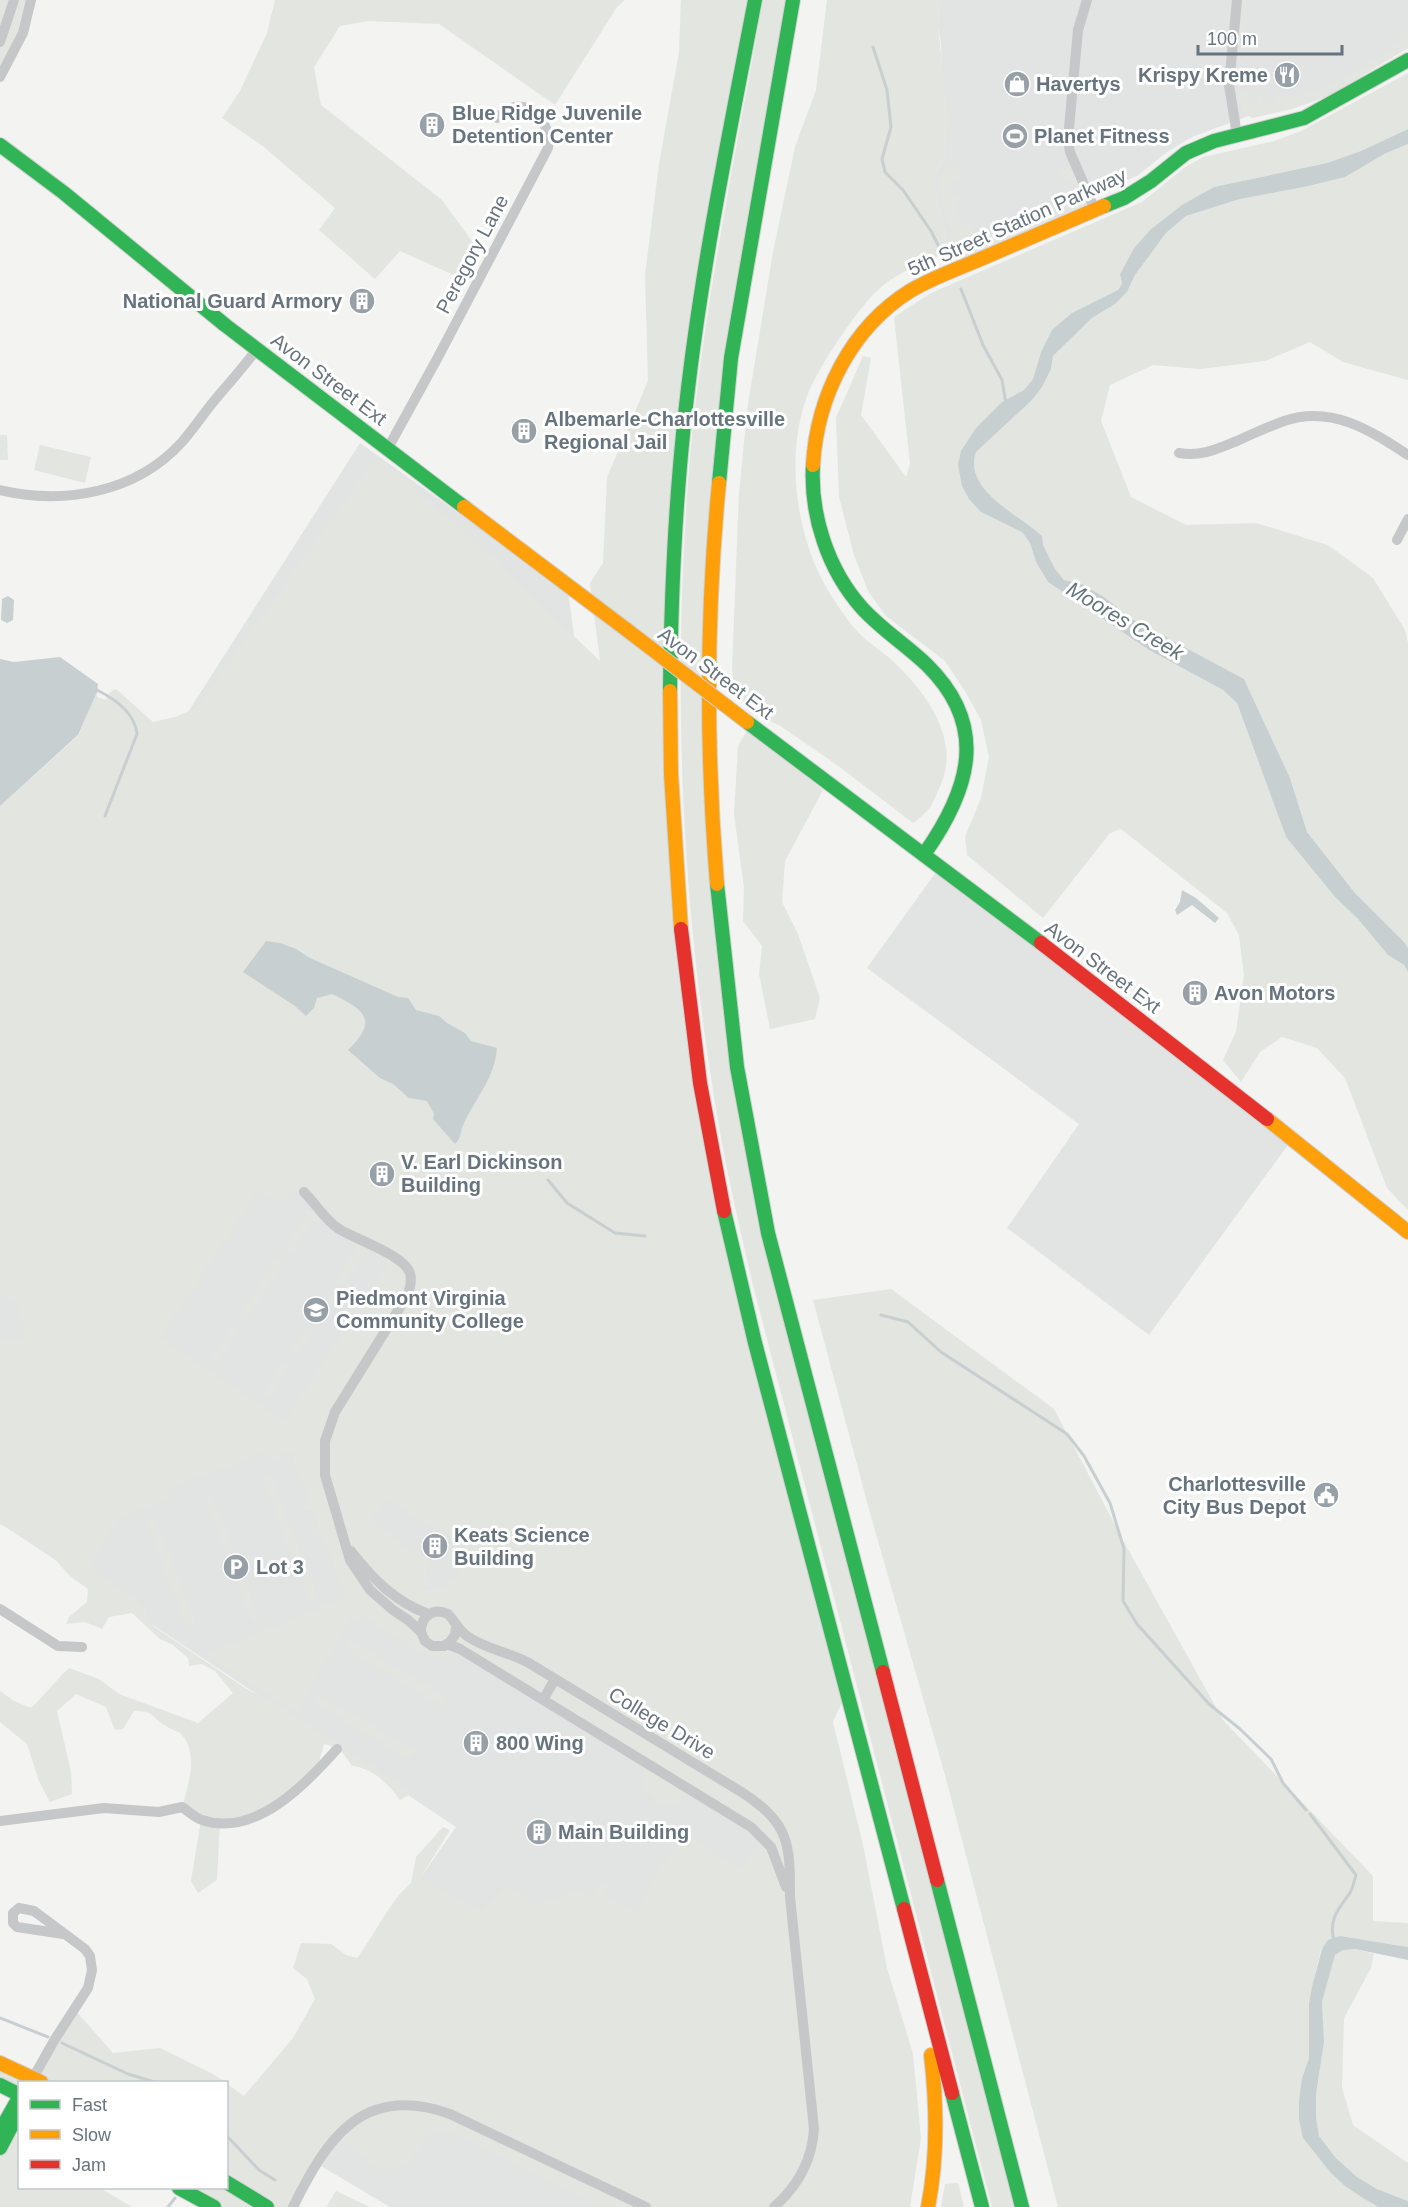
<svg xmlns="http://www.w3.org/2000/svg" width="1408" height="2207" font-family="Helvetica,sans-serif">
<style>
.built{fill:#e2e3e3}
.green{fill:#e2e5e0;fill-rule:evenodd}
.water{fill:#c8cfd1}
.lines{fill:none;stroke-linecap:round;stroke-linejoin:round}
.stream{stroke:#c8cfd1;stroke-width:3}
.fast-casing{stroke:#d0d1d1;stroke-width:16}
.slow-casing{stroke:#d0d1d1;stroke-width:16}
.jam-casing{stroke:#d0d1d1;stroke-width:16}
.street{stroke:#c6c7c8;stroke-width:10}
.fast{stroke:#30b455;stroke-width:14}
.slow{stroke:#ff9f0a;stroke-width:14}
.jam{stroke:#e5322d;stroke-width:14}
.slow-bridge-casing{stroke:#d0d1d1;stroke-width:16;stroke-linecap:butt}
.slow-bridge{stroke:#ff9f0a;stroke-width:14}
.labels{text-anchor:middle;stroke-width:6;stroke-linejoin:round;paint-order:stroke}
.poi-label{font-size:20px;font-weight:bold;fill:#67747e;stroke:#fff;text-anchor:start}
.street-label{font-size:20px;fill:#67747e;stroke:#fff}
.water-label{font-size:21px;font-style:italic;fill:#63757b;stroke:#fff}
</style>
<rect width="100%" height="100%" fill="#f3f3f2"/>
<!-- built -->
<path class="built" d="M939 0H1408V48L1367 72 1192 137 1167 152 1137 176 1102 190 1073 208 1014 233 949 251 934 186 937 171 945 158 941 45 938 26Z
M360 443 568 591 676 1399 836 2207H390L311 2160 421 1877 456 1827 0 1523V884L119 820Z
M941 865 1293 1138 1149 1335 1007 1228 1079 1124 867 968Z"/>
<!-- green -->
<path class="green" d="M0 0H31L0 77Z
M275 0H625L617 7 555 105 439 24 369 21 340 26 314 67 321 105 442 200 482 255 465 280 400 251 375 279 319 230 335 208 264 147 222 118 240 91 267 33Z
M681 0H755L693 347 670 713 700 1081 847 1691 833 1722 863 1845 887 1968 913 2054 921 2138 910 2207H600L450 2133 429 2135 407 2165 378 2170 336 2135 293 2207H214L179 2188H226L227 2084 244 2096 293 2038 315 1999 307 1979 293 1968 301 1943 331 1944 346 1955 357 1958C375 1935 390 1900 411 1883L416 1857 443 1827 450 1830 421 1877 480 1911 506 1886 537 1905 577 1889 593 1898 603 1882 610 1886 605 1894 635 1913 682 1833 742 1870 762 1836 691 1791C670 1819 632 1796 647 1764L461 1651 456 1657 446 1656 431 1659 364 1616 360 1622 351 1617 297 1712 206 1655 346 1597 323 1535 317 1537 313 1536 312 1532 313 1529 319 1526 313 1510H303L302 1507 309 1501 291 1452 271 1460 262 1453 167 1490 174 1497 118 1519 89 1567 139 1602 145 1608 153 1626 245 1688 286 1710 413 1792 400 1800C389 1784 372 1768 352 1766 344 1753 339 1747 324 1744L316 1772 275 1807 220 1823 217 1880 198 1893 191 1881 201 1820 182 1807C188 1786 199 1754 182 1735 178 1730 171 1730 166 1726 149 1716 156 1711 134 1711L123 1729 115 1730 106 1707 76 1694 57 1711 71 1772 72 1794 50 1802 39 1781 27 1744 0 1722V1691L14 1701 31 1708C45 1695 55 1681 69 1668L99 1679 119 1694 198 1723 233 1693 215 1671 202 1664 189 1666 188 1658 173 1645 160 1639 132 1613 109 1617 102 1629 85 1622 66 1624 69 1617 87 1602 88 1589 70 1576 49 1553 0 1524V1343L22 1337 24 1321 14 1299 0 1294V806L78 736 97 690V697L106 700 110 692 116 689 153 722 175 717 196 708 377 456 467 534 600 661 590 583 603 563 607 477 648 381 645 275 659 164 679 52ZM266 941 296 949 310 958 398 997 408 998 416 1010 439 1016 447 1023 465 1033 471 1041 497 1048C495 1077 476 1098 464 1123 460 1131 463 1137 455 1143L433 1119 434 1114 427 1101 408 1098 393 1084 380 1078 349 1050C354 1044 362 1039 365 1031 371 1011 346 1001 332 994L317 998 305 1016 295 1006 243 972ZM303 1187 389 1265 284 1421 160 1338 259 1190 282 1204 287 1196ZM387 1499 453 1539 458 1532C464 1539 465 1545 465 1554 463 1578 448 1591 424 1590L429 1580 426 1578 427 1568 432 1562 397 1541 371 1521Z
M763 0H790L750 220 705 646 740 1111 1017 2207H992L753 1285C741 1234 729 1183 720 1132 682 917 672 700 688 483 700 320 735 160 763 0Z
M827 0H939L938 26 948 121 945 158 937 171 934 186 949 251C930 260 909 268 892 279 873 291 859 311 846 329 832 349 819 369 809 391 783 455 796 544 834 600 842 612 851 626 862 636 873 646 886 654 897 665 927 694 960 740 941 784 932 805 932 809 913 823L837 765 779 725 750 713 735 691 732 669 739 492 748 404 773 252 795 147 816 90Z
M1243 0H1247L1244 37 1250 39 1251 42 1244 41 1240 36Z
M1396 32 1408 33V48L1329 96 1292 109 1252 118 1242 111C1238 96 1227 59 1250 56V59L1242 63 1239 89 1248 94 1247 102 1258 103 1259 95 1267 104 1279 102 1275 95 1277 94C1307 108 1374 58 1401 42Z
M1408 73V129L1361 151 1327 163 1214 187 1150 230 1134 248 1120 274 1122 284 1118 290 1107 296 1041 352 1033 379 1024 390 1002 402 958 464 1022 532 1030 543 1036 562 1048 582 1149 650 1223 690 1237 703 1286 837 1335 897 1358 919 1388 955 1404 965 1408 972V1210L1387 1188 1345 1078 1317 1048 1282 1037 1260 1052 1241 1082 1223 1060 1236 1032 1244 975 1239 935 1227 913 1121 829 1110 833 1043 918 967 855 965 837 981 798 989 757 981 720 965 691 945 661 886 616 868 591 854 555 839 497 836 418 863 356 871 358 861 415 906 477 910 464 894 317 931 293 1142 202 1184 168 1203 157 1274 141 1301 131Z
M1408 144V380L1343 362 1310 342 1265 361 1200 369 1153 365 1110 385 1101 421 1131 497 1186 525 1256 523 1328 545 1373 578 1405 630 1408 643V948L1355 893 1307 832 1290 778 1244 679 1132 619 1104 597 1082 584 1064 580 1055 569 1043 545 1041 536C1018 514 963 490 976 452L1031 401 1051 369 1053 356 1092 318 1115 304 1127 292 1135 275 1166 233 1186 216 1240 199 1304 187Z
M1075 164 1095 210 966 265C955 240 931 196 944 169L951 166 961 167 959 180H954L952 195H960L961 198 954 203 964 227 972 224 976 235 1001 228 999 220 1003 218 1007 226 1067 199 1064 193 1074 187 1069 177 1061 180 1058 172Z
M0 435H7L8 460H0Z
M40 445 91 457 85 483 34 470Z
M748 729 823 790 785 861 782 902 798 934 820 998 815 1019 770 1029 759 974 762 946 743 921 744 888 734 814 738 746Z
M301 1208 314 1212 321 1221 319 1224 312 1220 291 1253 284 1249 306 1215 300 1210Z
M354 1242 360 1244 372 1254 371 1257 365 1253 342 1287 335 1283 357 1248 352 1244Z
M277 1258 284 1262 246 1321 239 1317Z
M891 1289 1054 1409 1124 1542 1223 1720 1373 1876V1921L1408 1923V1947L1340 1936 1321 1949 1309 2003V2058L1302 2078 1299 2119 1379 2207H1058L945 1775 870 1513 813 1300Z
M328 1292 335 1297 298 1355 291 1350Z
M232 1326 239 1331 217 1364 210 1360Z
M284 1360 291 1365 269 1398 262 1394Z
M270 1473 318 1598 309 1601 262 1476Z
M212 1495 260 1620 253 1623 205 1498Z
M155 1517 196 1623 191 1625 185 1622 146 1520Z
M351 1640 448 1698 443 1707 346 1649Z
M320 1695 416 1751 411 1760 315 1703Z
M1355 1949 1374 1954 1371 1968 1344 2018 1342 2088 1353 2125 1408 2163V2201L1377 2189 1357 2177 1336 2158 1319 2136 1316 2117V2094L1324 2042 1322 2002 1335 1955 1343 1950Z
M75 2010 113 2053 160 2048 213 2074 225 2082H20L19 2095 0 2085V2063L33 2078Z
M0 2126 19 2138 20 2188H100L132 2207H0Z
M958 2183 964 2207H941L945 2184Z
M336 2191 370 2207H326Z"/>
<!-- water -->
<path class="water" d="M1408 129V144L1384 154 1345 177 1304 187 1240 199 1186 216 1166 233 1135 275 1127 292 1115 304 1092 318 1053 356 1051 369 1042 387 1031 401 976 452C963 490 1018 514 1042 536L1043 545 1055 569 1064 580 1082 584 1104 597 1132 619 1244 679 1290 778 1307 832 1355 893 1403 941 1408 948V972L1404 965 1388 955 1358 919 1335 897 1286 837 1237 703 1223 690 1149 650 1048 582 1036 562 1030 543 1022 532 981 512 969 499 962 486 958 464 961 451 976 428 1002 402 1024 390 1033 379 1041 352 1052 330 1072 313 1118 290 1122 284 1120 274 1134 248 1150 230 1182 205 1214 187 1327 163 1361 151Z
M8 596 14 600 13 620 7 623 1 620 2 599Z
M60 657 98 684 97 692 78 735 0 806V659L14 662Z
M1182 890 1196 898 1219 918 1215 923 1192 905 1177 915 1175 910 1180 902Z
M266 941 280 943 296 949 310 958 398 997 408 998 416 1010 439 1016 447 1023 465 1033 471 1041 497 1048C495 1077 476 1098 464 1123 460 1131 462 1137 455 1144L433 1119 434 1114 427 1101 409 1098 393 1084 380 1078 348 1050C379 1020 365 1010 332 994L317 998 314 1008 306 1016 295 1006 243 972Z
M1340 1936 1408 1947V1960L1355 1949 1343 1950 1335 1955 1322 2002 1324 2042 1316 2094V2117L1319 2136 1336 2158 1357 2177 1377 2189 1408 2201V2207H1379L1363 2198 1345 2186 1331 2173 1303 2138 1299 2119V2101L1302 2078 1309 2058V2003L1312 1987 1322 1949 1328 1940Z"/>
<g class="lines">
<!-- stream -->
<path class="stream" d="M873 47 887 90 891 127 882 159 885 172 903 190 931 231 944 257
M961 289 983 345 1002 380 1006 404
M97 690C115 699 135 713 137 734L105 816
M548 1180 567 1203 615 1233 645 1236
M881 1315 908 1322 941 1352 1067 1434 1084 1456 1110 1503 1124 1549 1123 1601 1137 1624 1209 1704 1240 1729 1271 1759 1283 1783 1306 1810
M1310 1814 1356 1875C1354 1881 1353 1888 1350 1893 1339 1908 1328 1920 1334 1940
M0 2018 48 2037
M62 2043 128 2074 154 2082
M226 2135 259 2170 275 2180
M168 2207 175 2198"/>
<defs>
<path id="fast" d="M0 145 64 193 225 325 464 507
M1104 206 1124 198 1151 181 1186 153 1214 141 1304 118 1408 60
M813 465C810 515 828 570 862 608 881 629 906 645 927 665 989 726 970 789 925 853
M719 483 731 358 793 0
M670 691C671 596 675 501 686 406 701 270 729 135 755 0
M747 722 1041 943
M717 884 737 1067 768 1233 883 1672
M724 1211 755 1343 904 1909
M937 1880 1022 2207
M0 2085 20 2095
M952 2093 982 2207
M0 2131 20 2096
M0 2148 11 2127 20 2119
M226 2182 267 2207
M179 2188 214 2207"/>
<path id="slow" d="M813 465C817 396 851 328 910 291 935 276 963 267 990 255 1028 239 1066 222 1104 206
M464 507 627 630
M670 691 671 774 681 929
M717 884C706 750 706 616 719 483
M1267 1119 1408 1232
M0 2063 41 2082
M928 2207C938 2156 937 2106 931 2055"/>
<path id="jam" d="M681 929 700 1083 724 1211
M1041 943 1267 1119
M883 1672 937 1880
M904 1909 952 2093"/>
</defs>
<!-- fast casing -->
<use href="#fast" class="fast-casing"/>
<!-- slow casing -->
<use href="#slow" class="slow-casing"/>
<!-- jam casing -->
<use href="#jam" class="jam-casing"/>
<!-- street -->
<path class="street" d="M1087 0 1078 30 1068 139 1070 152 1095 210
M1237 0 1229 85 1237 135
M0 42 14 0
M0 77 23 33 31 0
M388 448 437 359 548 148C552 129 536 102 514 107 507 109 502 114 497 118
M1179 453C1201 457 1217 449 1237 441 1252 434 1268 427 1284 421 1331 405 1370 430 1408 455
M0 490C64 505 136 493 182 442 195 427 206 410 219 395 232 380 245 365 257 349
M1397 540 1408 519
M304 1192C316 1204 325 1220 339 1229 355 1239 404 1255 410 1273 412 1281 410 1289 407 1296L335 1412 325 1441V1475L350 1560 370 1590 393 1610 408 1620 421 1632 425 1641 432 1646H444L450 1642 455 1635 456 1627
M351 1551C373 1579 394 1601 428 1614
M0 1609 58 1646 82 1647
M421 1632C421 1616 433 1607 448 1614 456 1622 456 1628 467 1636 485 1649 509 1652 529 1663L743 1793C790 1824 790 1844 790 1897L814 2129C812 2161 798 2186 774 2207
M447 1644 460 1649 751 1827 771 1847 786 1887
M543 1700 555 1679
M0 1821 104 1808 159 1812 182 1807C188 1811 195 1818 202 1820 255 1838 306 1784 337 1749
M33 2078 55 2039 88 1988 92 1970 90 1956 85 1949 34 1911 19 1908 13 1913V1923L17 1927 63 1934
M293 2207C327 2138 363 2083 450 2114L646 2207"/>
<!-- fast -->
<use href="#fast" class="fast"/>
<!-- slow -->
<use href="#slow" class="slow"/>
<!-- jam -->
<use href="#jam" class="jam"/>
<defs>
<path id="slow-bridge" d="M627 630 747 722"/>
</defs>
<!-- slow-bridge casing -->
<use href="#slow-bridge" class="slow-bridge-casing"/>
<!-- slow-bridge -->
<use href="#slow-bridge" class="slow-bridge"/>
</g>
<!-- icons -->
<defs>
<symbol id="restaurant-disc" viewBox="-11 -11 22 22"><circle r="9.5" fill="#98a0a7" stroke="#fff"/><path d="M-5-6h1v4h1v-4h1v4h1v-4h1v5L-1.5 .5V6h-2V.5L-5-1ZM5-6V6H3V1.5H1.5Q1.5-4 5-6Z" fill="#fff"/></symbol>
<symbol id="shop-disc" viewBox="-11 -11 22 22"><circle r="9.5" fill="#98a0a7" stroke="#fff"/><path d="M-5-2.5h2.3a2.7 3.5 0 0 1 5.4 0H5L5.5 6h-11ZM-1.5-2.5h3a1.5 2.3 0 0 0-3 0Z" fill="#fff"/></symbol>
<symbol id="building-disc" viewBox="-11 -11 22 22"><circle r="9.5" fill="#98a0a7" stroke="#fff"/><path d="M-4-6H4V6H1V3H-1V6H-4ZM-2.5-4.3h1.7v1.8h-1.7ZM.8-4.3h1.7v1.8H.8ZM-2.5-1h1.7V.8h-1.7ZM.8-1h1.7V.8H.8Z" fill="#fff"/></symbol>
<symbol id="stadium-disc" viewBox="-11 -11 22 22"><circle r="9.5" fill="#98a0a7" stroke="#fff"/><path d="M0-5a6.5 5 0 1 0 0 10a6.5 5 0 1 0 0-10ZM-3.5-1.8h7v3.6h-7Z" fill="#fff"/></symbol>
<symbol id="university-disc" viewBox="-11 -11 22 22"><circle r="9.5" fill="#98a0a7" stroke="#fff"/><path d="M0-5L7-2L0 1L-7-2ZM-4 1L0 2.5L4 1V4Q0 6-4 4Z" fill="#fff"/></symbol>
<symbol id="civic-disc" viewBox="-11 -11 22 22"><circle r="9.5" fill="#98a0a7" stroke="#fff"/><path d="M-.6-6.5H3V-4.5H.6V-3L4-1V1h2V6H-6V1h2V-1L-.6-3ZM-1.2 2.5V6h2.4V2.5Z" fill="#fff"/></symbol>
<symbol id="parking-disc" viewBox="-11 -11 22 22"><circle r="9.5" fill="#98a0a7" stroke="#fff"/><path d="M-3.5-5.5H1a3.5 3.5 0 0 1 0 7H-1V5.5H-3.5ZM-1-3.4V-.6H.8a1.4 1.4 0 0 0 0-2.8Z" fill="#fff"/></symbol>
</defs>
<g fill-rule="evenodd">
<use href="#restaurant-disc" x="1272" y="60" width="30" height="30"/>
<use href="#shop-disc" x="1002" y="69" width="30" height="30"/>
<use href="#building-disc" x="417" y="110" width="30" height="30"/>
<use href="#stadium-disc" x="1000" y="121" width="30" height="30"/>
<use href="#building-disc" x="347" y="286" width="30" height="30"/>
<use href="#building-disc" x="509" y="416" width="30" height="30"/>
<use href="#building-disc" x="1180" y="978" width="30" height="30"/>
<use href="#building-disc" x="367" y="1159" width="30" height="30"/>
<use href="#university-disc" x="301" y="1295" width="30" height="30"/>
<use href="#civic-disc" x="1311" y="1480" width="30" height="30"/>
<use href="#building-disc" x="420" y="1531" width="30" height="30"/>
<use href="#parking-disc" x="221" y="1552" width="30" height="30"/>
<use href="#building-disc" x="461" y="1728" width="30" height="30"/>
<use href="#building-disc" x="524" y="1817" width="30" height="30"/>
</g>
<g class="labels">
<!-- poi labels -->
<g class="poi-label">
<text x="1268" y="82" text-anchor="end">Krispy Kreme</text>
<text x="1036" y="91">Havertys</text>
<text x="452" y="120">Blue Ridge Juvenile<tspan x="452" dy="23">Detention Center</tspan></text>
<text x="1034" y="143">Planet Fitness</text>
<text x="342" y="308" text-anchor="end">National Guard Armory</text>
<text x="544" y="426">Albemarle-Charlottesville<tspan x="544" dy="23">Regional Jail</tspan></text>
<text x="1214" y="1000">Avon Motors</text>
<text x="401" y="1169">V. Earl Dickinson<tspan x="401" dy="23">Building</tspan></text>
<text x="336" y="1305">Piedmont Virginia<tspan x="336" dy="23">Community College</tspan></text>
<text x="1306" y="1491" text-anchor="end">Charlottesville<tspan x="1306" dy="23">City Bus Depot</tspan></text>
<text x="454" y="1542">Keats Science<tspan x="454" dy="23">Building</tspan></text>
<text x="256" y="1574">Lot 3</text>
<text x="496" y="1750">800 Wing</text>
<text x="558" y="1839">Main Building</text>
</g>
<!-- street labels -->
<g class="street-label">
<text transform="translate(1017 222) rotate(-24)" y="7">5th Street Station Parkway</text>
<text transform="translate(472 254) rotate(-62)" y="7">Peregory Lane</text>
<text transform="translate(329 379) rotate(37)" y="7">Avon Street Ext</text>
<text transform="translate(716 673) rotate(37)" y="7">Avon Street Ext</text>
<text transform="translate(1103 967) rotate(37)" y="7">Avon Street Ext</text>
<text transform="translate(662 1723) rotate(31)" y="7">College Drive</text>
</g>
<!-- water labels -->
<g class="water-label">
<text transform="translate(1125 621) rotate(31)" y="7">Moores Creek</text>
</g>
</g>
<!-- legend -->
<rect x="18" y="2081" width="210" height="108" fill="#ffffff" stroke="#c2c7cb" stroke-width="1.5"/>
<rect x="30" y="2100" width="30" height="9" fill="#30b455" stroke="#c2c7cb" stroke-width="1.5"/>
<text x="72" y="2111" font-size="18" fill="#67747e">Fast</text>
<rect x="30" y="2130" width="30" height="9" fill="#ff9f0a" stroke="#c2c7cb" stroke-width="1.5"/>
<text x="72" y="2141" font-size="18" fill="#67747e">Slow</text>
<rect x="30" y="2160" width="30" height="9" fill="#e5322d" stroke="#c2c7cb" stroke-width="1.5"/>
<text x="72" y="2171" font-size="18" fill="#67747e">Jam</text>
<!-- scale -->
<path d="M1198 45v9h144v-9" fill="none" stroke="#67747e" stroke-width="3"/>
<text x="1207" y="45" font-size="18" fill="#67747e" stroke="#ffffff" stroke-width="4.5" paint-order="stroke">100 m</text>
</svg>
